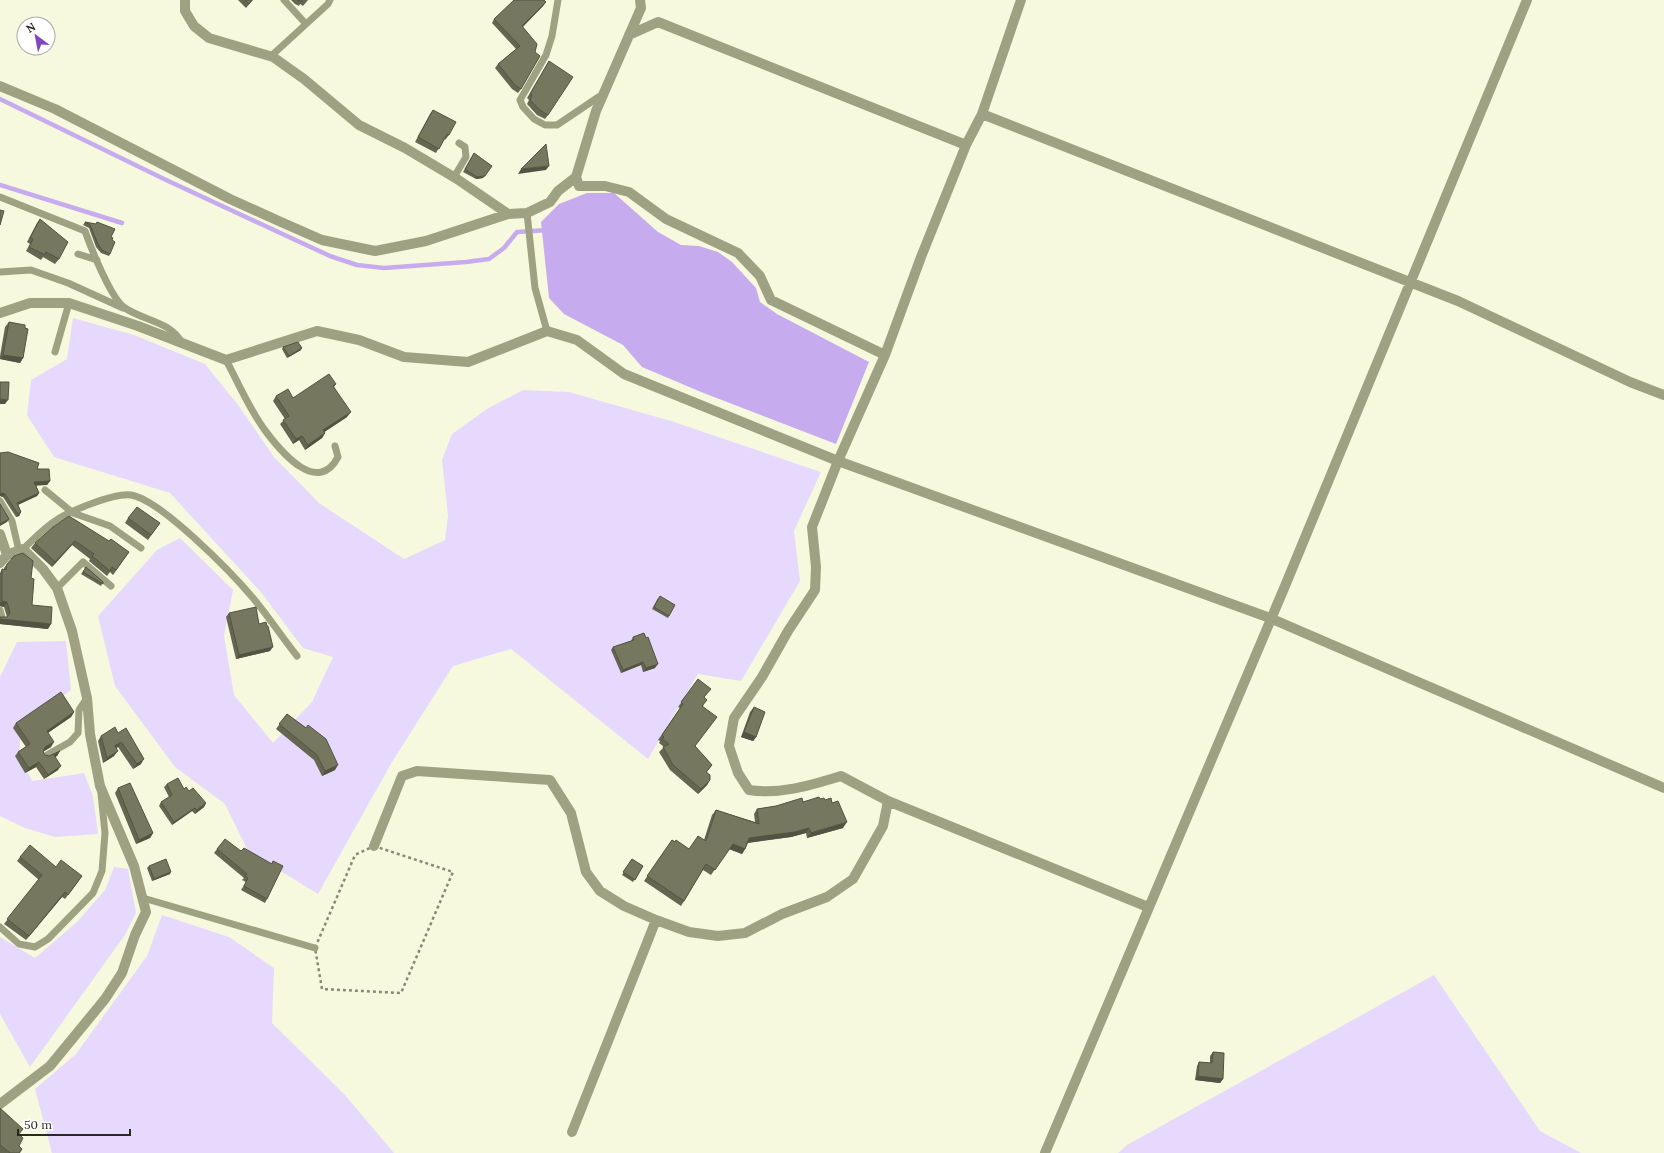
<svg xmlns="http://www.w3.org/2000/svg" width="1664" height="1153" font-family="Lora,serif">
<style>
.green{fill:#e7d8fe}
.water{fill:#c6abee}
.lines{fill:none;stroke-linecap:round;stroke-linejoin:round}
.stream{stroke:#c6abee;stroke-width:4.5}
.path{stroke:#878977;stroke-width:2.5;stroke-dasharray:3 3;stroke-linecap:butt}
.service{stroke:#9fa282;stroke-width:7}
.minor{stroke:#9fa282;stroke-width:10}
.tertiary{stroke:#9fa282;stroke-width:10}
.wall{fill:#656652}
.shaded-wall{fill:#525342}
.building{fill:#75775f;stroke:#525342}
</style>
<rect width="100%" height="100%" fill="#f7f9de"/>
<!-- green -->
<path class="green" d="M73 318 134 335 205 364 238 405 274 457 319 503 404 559 445 540 448 516 442 460 452 434 487 409 523 390 569 392 671 421 821 472 794 531 800 581 741 681 698 674 648 759 511 649 453 666 392 762 318 894 248 851 225 804 175 767 115 686 98 616 157 550 180 538 233 590 224 636 234 695 273 743 312 702 333 657 303 648 260 591 170 493 54 457 27 415 31 380 67 359Z
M66 641 71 690 21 726 19 757 32 781 84 773 93 796 98 834 55 837 25 828 0 816V677L17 642Z
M114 867 128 869 136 913 125 935 30 1067 0 1014V937L35 958 77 922 105 890Z
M162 915 229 937 274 968 272 1023 344 1094 394 1153H52L35 1089 76 1054 147 956Z
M1434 975 1540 1131 1581 1153H1118L1127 1145Z"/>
<!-- water -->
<path class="water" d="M587 193H614L658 232 681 245 699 246 718 252 732 262 756 288 760 302 777 314 869 362 836 444 701 392 642 367 623 345 564 314 549 298 541 222 559 204Z"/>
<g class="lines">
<!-- stream -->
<path class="stream" d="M0 99 164 179 330 256 357 265 384 268 466 262 489 259 504 248 517 232 548 230
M0 185 122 223"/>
<!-- path -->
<path class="path" d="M374 846 453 872 401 993 322 989 315 948 355 855Z"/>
<!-- service -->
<path class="service" d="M284 0 306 24
M558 0 552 36 546 55 520 100 523 107 534 119 545 125H557L603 94
M270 57 328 4 330 0
M454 177 466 157 465 147 459 143
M0 197 85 231C91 248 111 299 125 308 144 321 170 321 182 343
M527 213 535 288 547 331
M78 254 97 260
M0 272 31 270 68 283 123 308
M55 352 69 303
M226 360C239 384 250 411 267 433 283 454 318 495 338 457L335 446
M45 490 73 513 110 526 141 548
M0 501 12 521 19 551
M23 549C33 540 43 529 55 521 69 511 114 493 131 495 161 500 232 573 253 598 268 616 282 637 297 656
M57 588 83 562 111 586
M0 610 2 617 0 618
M45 756 70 742 78 733 79 710 87 698
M143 898 315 948
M0 927 19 944 35 947 48 939 93 893 102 871 105 833 101 794"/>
<!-- minor -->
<path class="minor" d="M185 0V11L194 26 209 38 273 57 304 79 359 125 405 148 457 179 508 214
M640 0 641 8 596 111 576 177 579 186H605L629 192 666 219 738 253 760 276 771 300 885 355
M1021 0 982 114 966 145 921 257 885 355 838 461 812 527 816 567 815 590 788 631 762 677 734 718 729 746 738 773 749 790C780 795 811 785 841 776L888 801 1148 907
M629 35 658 22 966 145
M0 86 55 109 230 199 281 222 322 240 375 251 426 241 508 214 527 213 550 202 558 191 576 177
M982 114 1458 301 1630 382 1664 395
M0 534 7 555
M0 563 7 555 23 549 43 569 57 588 72 631 87 698 90 734 100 786 134 866 146 912 135 935 122 973 105 999 50 1066 0 1104
M374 846 402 776 417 771 550 780 571 813 586 872 600 891 624 906 656 920 689 932 718 936 745 933 782 914 827 897 853 879 883 826 888 801
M572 1132 656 920
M1045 1153 1285 586 1527 0"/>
<!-- tertiary -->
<path class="tertiary" d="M0 313 30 303H69L138 326 226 360 317 331 359 340 404 357 468 362 547 331 577 340 624 374 838 461 1270 618 1664 788"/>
</g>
<!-- wall -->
<path class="wall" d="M238 0H253L246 8Z
M291 0H308L303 6 300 4 299 6 295 4Z
M546 2 543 6 523 27 521 89 518 93 512 89 495 68 498 64 516 49 492 23 494 19Z
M549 61 548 115 545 119 537 115 527 104 529 100 527 98Z
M433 110 449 135 445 140 444 139 436 153 415 142 430 114Z
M473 155 483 178 476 179 463 172Z
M40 219 59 259 55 264 43 257 41 260 26 251 30 244 27 242 37 223Z
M85 222 96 224 97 222 111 237 112 240 110 254 109 256 101 253 96 247 89 228 83 225Z
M9 322 25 328 23 358 20 363 0 359V356L5 327Z
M283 347 301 350 287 358 282 349Z
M336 384 334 387 347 417 324 432 325 433 322 438 305 450 299 440 293 444 280 424 285 419 273 401 276 396 293 398Z
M0 453 37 469 50 481 47 485H36L39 493 37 496 18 505 21 512 19 516 16 517 3 497 0 496Z
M128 518 160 523 148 540 125 523Z
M53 527 109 541 129 552 113 575 110 572 107 576 89 561 90 559 72 545 52 567 31 548 35 543Z
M7 564 31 578 32 605 48 629 0 624V617H7L4 607 0 606V573L2 569 4 570V568Z
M86 567 103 582 101 586 81 574Z
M658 598 669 616 668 618 652 609Z
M229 613 259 624 270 651 236 659 226 617Z
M633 637 655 668 643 672 641 665 621 673 611 650 613 647 631 641Z
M698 679 705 697 695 746 712 765 707 772 710 780 707 785 698 794 670 770 659 752 664 747 659 743 660 741 658 740 680 708 678 707Z
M754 707 756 737 753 741 741 737 750 712Z
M74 712 71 717 48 733 51 747 43 752 45 755 49 756 60 751 57 756 55 757 58 770 44 779 36 767 25 773 15 756 18 752 26 747 13 728 16 723Z
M287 714 306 728 335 770 322 776 314 760 276 729Z
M118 733 141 764 133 769 118 747 116 748 114 756 103 763 98 741 101 736Z
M167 784 189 791 206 803 204 807 195 814 192 811 172 825 159 806 161 802 169 797 164 787Z
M118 788 153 833 150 838 136 844 115 793Z
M820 799 825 800 832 803 843 828 807 838 806 833 791 837 748 843 745 849 742 854 729 849 711 875 703 870 681 906 644 881 672 840 675 842 689 849 704 840 712 815 716 810 755 822 754 814 757 809Z
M217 849 241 851 271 864 273 861 267 899 265 903 241 890 246 882 242 880 244 878 214 853Z
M20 857 56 867 82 876 65 899 62 897 26 940 4 924 39 880 17 861Z
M632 859 643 866 633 882 622 875Z
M149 866 170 874 152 881 147 868Z
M1213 1052 1223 1079 1220 1083 1195 1080 1197 1066 1199 1062 1210 1063V1056Z
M0 1108 19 1135V1146L22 1149 20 1153H0Z"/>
<!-- shaded-wall -->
<path class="shaded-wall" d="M546 2 543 6 519 30 522 26Z
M549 166 546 170 518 174 521 169Z
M485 176 483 178 476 179 477 177Z
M302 348 301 350 287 358 289 356Z
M3 355 23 358 20 363 0 359Z
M0 399 8 400 5 404H0Z
M351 412 347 417 320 435 323 430Z
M325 433 322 438 305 450 308 445Z
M302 436 299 440 293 444 296 439Z
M50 481 47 485 32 486 34 482Z
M2 493 5 494 3 497 0 496V494Z
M39 493 37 496 15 506 17 503Z
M21 512 19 516 16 517 18 514Z
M9 519 7 522 0 526V524Z
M75 541 72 545 52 567 55 562Z
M2 601 7 602 4 607 0 606V603Z
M0 619 51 624 48 629 0 624Z
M273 647 270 651 236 659 239 655Z
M643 662 641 665 621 673 623 670Z
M658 664 655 668 643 672 646 668Z
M74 712 71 717 43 736 47 731Z
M744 732 756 737 753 741 741 737Z
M54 742 51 747 42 752 45 747Z
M121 742 118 747 112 750 115 746Z
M60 751 57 756 51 759 54 755Z
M118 751 114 756 103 763 107 758Z
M144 759 141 764 133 769 137 764Z
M39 762 36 767 25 773 29 768Z
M338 765 335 770 322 776 325 771Z
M61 766 58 770 44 779 48 775Z
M710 780 707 785 698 794 701 789Z
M206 803 204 807 195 814 197 810Z
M195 808 192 811 172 825 174 822Z
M847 822 843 828 807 838 811 833Z
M809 828 806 833 791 837 746 843 749 838Z
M153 833 150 838 136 844 139 840Z
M733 844 745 849 742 854 729 849Z
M171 872 170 874 152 881 154 879Z
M65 892 62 897 26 940 29 936Z
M1198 1076 1223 1079 1220 1083 1195 1080Z"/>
<!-- building -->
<path class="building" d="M245 0H252L249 4Z
M297 0H303L301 2Z
M514 0H544L546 2 522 26 537 44 535 52 540 56 521 89 515 85 498 64 520 46 494 19Z
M549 61 573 77 548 115 540 110 530 100 532 95 530 94Z
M433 110 456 122 449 135 447 134 439 149 418 137Z
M546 144 549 166 521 169Z
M474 153 492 166 485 176 477 177 465 169Z
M0 210 4 211 0 225Z
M40 219 68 242 59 259 46 252 45 255 29 247 33 239 30 238Z
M85 222 96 224 97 222 115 229 111 237 113 238 112 240 115 242 110 254 102 250 98 244 90 225Z
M9 322 25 325V328L28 329 23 358 3 355Z
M298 342 302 348 289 356 283 347Z
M329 374 336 384 333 386 351 412 323 430 325 433 308 445 302 436 296 439 283 420 289 416 276 396 288 389 293 398Z
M0 382H9L8 400 0 399Z
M8 452 39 463 37 469H49L50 481 34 482 39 493 17 503 21 512 18 514 5 494 2 493 0 494V453Z
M0 504 9 519 0 524Z
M137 507 160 523 151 535 128 518Z
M69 516 109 541 111 539 129 552 116 570 112 567 110 571 92 556 94 554 75 541 55 562 35 543 53 527Z
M23 553 33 561 31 578 34 579 32 605 52 607 51 624 0 619V617H7L10 613 7 602 2 601V569L6 570 7 564 14 556Z
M86 567 103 582V584L83 572Z
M660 596 675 605 669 616 654 607Z
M256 607 259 624 266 622 267 626H268L273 647 239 655 229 613Z
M644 633 646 638 648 637 658 664 646 668 643 662 623 670 613 647 634 640 633 637Z
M698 679 711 689 704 697 707 700 702 706 717 717 695 746 712 765 706 772 710 775V780L701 789 673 765 663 747 669 744 662 739 664 737 662 735 683 704 681 702Z
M61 692 74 712 47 731 54 742 45 747 43 752 45 755 49 756 60 751 54 755 61 766 48 775 39 762 29 768 18 752 30 744 16 723Z
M754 707 765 712 756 737 744 732Z
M287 714 306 728 308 725 326 739 338 765 325 771 317 755 279 724Z
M115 727 118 733 126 728 144 759 137 764 121 742 115 746 118 751 107 758 101 736Z
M178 778 184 789 186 787 189 791 193 788 206 803 197 810 195 808 174 822 161 802 172 795 167 784Z
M130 783 153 833 139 840 118 788Z
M819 797 820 799 824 798 825 800 831 798 832 803 838 801 847 822 811 833 809 828 795 832 749 838 745 849 733 844 715 870 706 864 684 901 647 876 672 840 675 842 676 840 689 849 698 836 706 841 716 810 759 824 757 809 776 806 802 798 803 802Z
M225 839 241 851 244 848 272 864 273 861 283 866 267 899 244 886 248 878 245 876 247 874 217 849Z
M30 845 56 867 61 860 82 876 68 895 65 892 29 936 7 919 42 875 20 857Z
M166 859 171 872 154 879 149 866Z
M632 859 643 866 635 880 623 872Z
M1213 1052 1224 1053 1223 1079 1198 1076 1199 1062 1212 1063Z
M0 1108 23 1129 19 1134 23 1138 19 1146 22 1149 19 1153H10L0 1145Z"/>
<!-- north arrow -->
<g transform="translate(36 36) rotate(328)"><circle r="19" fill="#ffffff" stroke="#a9a9a5"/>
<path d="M0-3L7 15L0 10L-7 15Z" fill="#8047bd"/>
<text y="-6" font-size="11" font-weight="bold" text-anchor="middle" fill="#28291f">N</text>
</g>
<!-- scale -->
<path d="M18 1129v6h112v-6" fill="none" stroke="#28291f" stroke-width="2"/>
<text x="24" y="1129" font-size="12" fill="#28291f" stroke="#ffffff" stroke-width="3" paint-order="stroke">50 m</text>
</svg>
